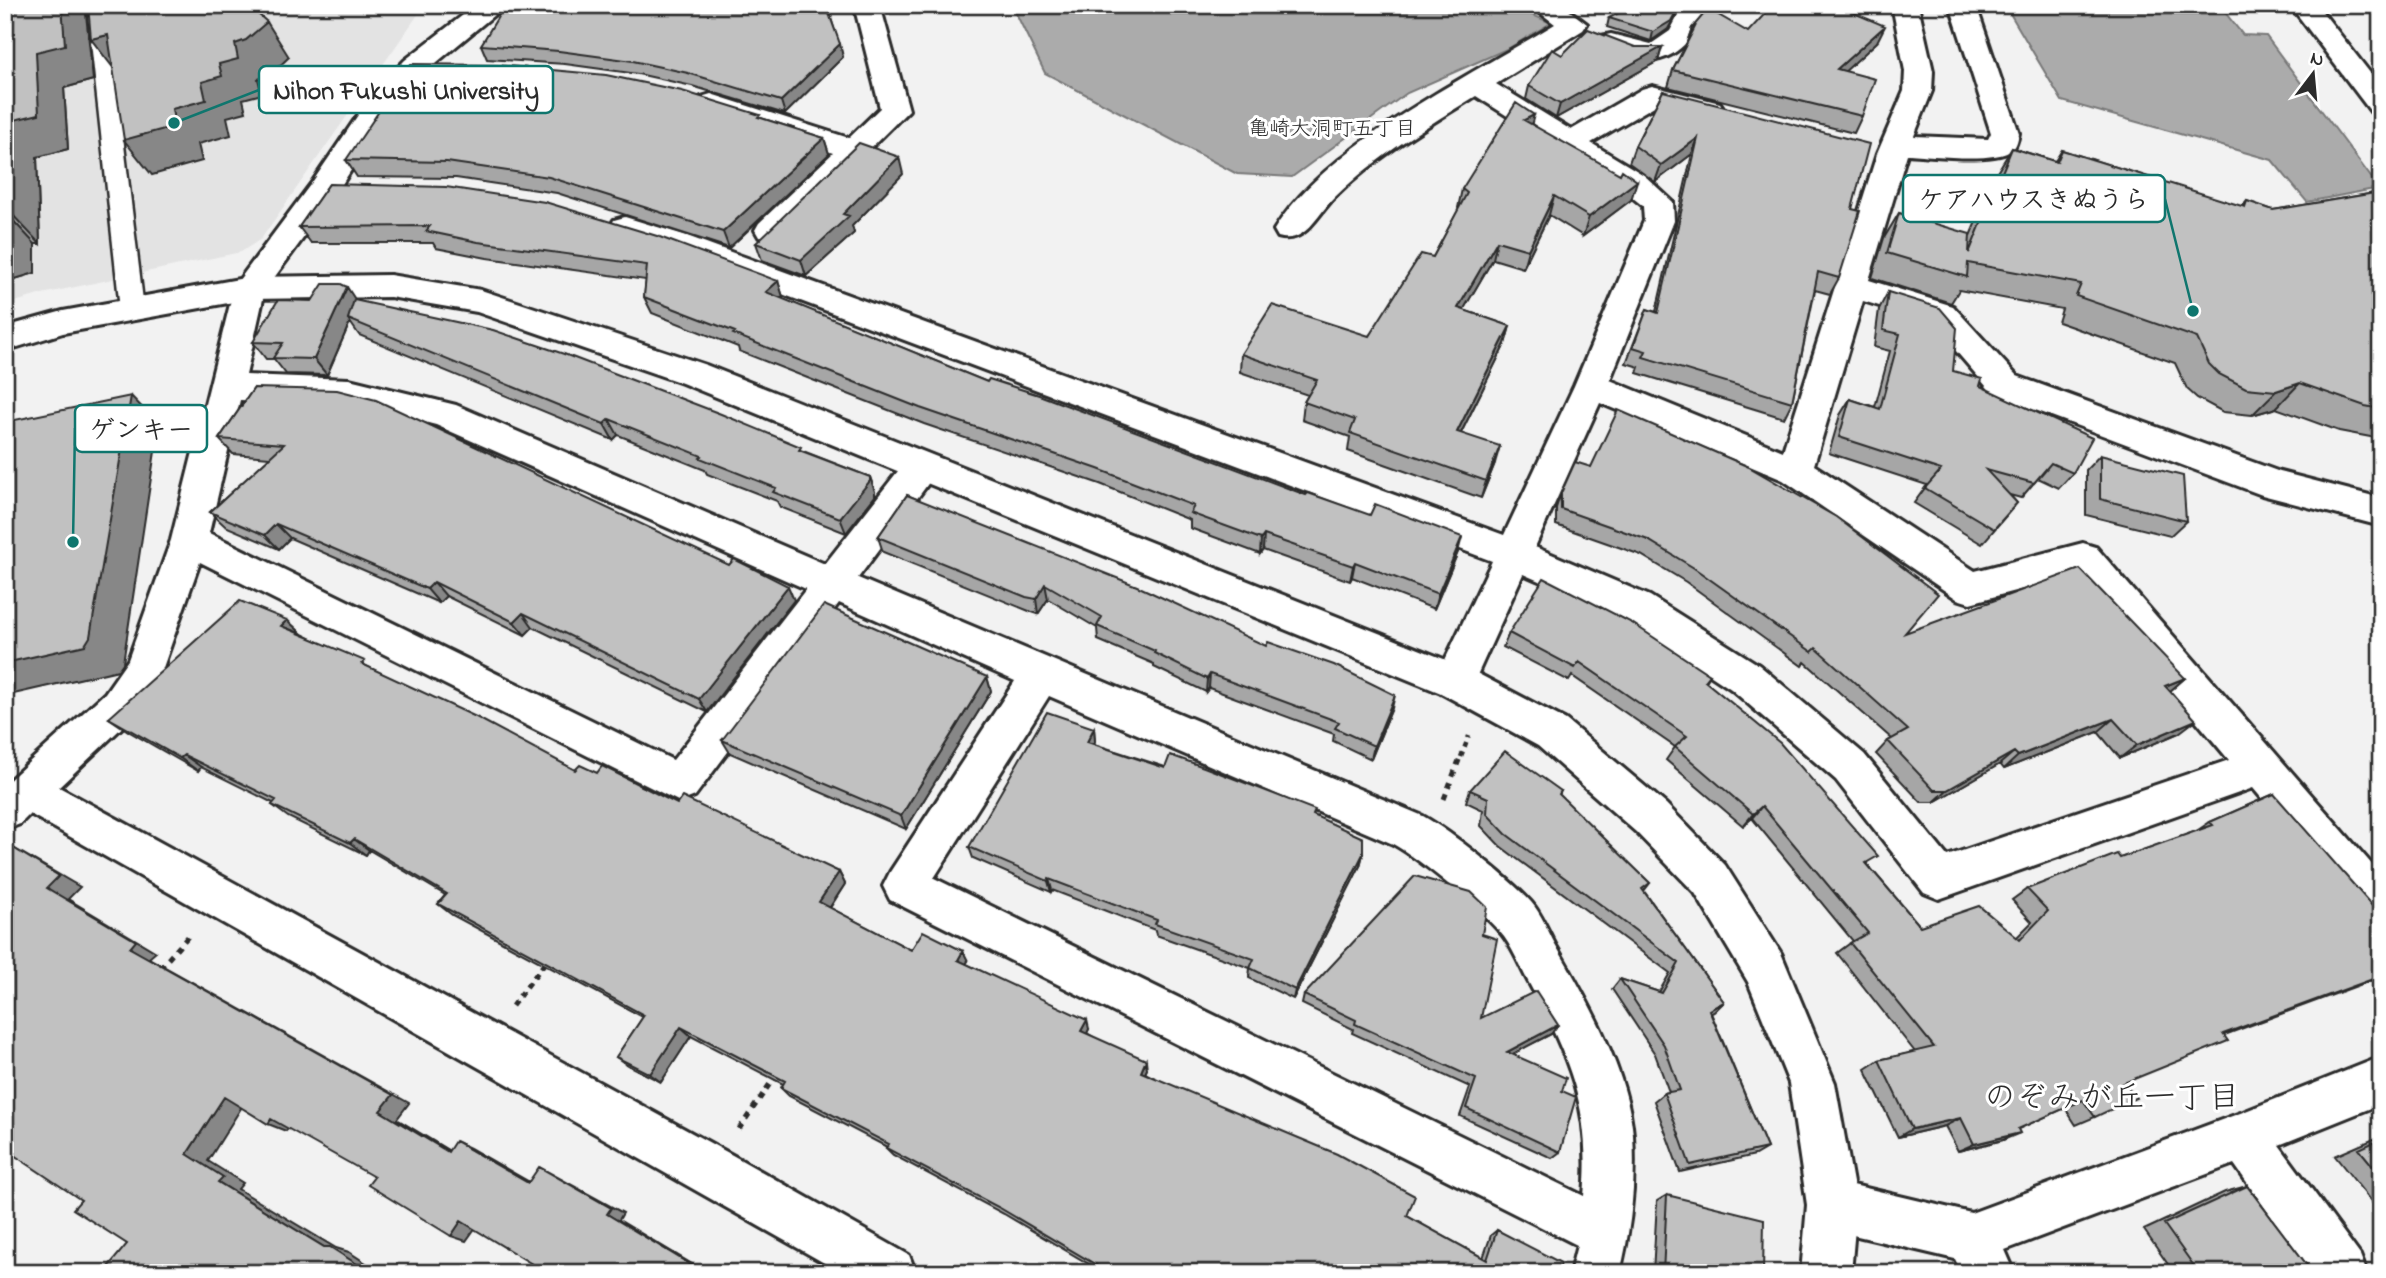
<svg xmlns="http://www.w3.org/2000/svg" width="2386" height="1278" font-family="'Indie Flower','Klee One',sans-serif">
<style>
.built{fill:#e3e3e3}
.water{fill:#ababab;stroke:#787878;stroke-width:2}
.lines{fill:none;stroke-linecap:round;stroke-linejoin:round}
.service-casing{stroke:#2b2b2b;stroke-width:5}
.minor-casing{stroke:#2b2b2b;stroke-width:6}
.tertiary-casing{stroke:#2b2b2b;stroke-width:6}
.trunk-casing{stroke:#2b2b2b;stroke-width:6}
.path-far1{stroke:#2b2b2b;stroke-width:4.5;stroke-dasharray:5 5;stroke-linecap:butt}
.path{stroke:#2b2b2b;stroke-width:5;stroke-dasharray:6 6;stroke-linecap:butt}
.service{fill:#fff;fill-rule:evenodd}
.minor{fill:#fff;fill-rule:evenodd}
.tertiary{fill:#fff;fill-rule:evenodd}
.trunk{fill:#fff;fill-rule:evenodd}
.wall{fill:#a6a6a6;stroke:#2b2b2b;stroke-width:2}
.shaded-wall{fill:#878787;stroke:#2b2b2b;stroke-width:2}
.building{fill:#c1c1c1;stroke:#2b2b2b;stroke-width:2}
.labels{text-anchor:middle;stroke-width:6;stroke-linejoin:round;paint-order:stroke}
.far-neighbourhood-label{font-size:21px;fill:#2b2b2b;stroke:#fff}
.near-neighbourhood-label{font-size:32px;fill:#2b2b2b;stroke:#fff}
.leader{fill:none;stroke:#0f766e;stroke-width:2.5}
.callout-dot{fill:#0f766e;stroke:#fff;stroke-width:2.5}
.callout{fill:#fff;stroke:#0f766e;stroke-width:2.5}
.callout-label{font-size:26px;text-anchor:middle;font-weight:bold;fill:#2b2b2b}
</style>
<rect width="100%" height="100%" fill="#f2f2f2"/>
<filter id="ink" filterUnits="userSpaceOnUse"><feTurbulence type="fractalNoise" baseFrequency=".0143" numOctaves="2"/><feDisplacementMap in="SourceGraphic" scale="14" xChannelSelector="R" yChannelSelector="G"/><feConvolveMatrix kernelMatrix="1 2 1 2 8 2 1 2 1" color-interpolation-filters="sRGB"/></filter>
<g filter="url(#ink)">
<!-- built -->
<path class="built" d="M5 5H402L424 6 261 239 241 252 42 294 5 305Z"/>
<!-- water -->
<path class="water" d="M1012 5H1510L1551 23 1509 48 1407 93 1292 177 1237 174 1045 73Z
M2005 5H2219L2243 35 2266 36 2379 188 2307 202 2272 160 2062 101Z"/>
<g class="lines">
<defs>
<path id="service" d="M87 5H107L144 309 140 315H124L120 309Z"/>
<path id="minor" d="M476 5H506L425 72 393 105 335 195 265 290 246 375 349 379 456 405 825 564 909 457 921 453 933 457 939 467 933 477 858 578 1423 816C1453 833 1508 877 1531 902 1541 913 1548 931 1555 944 1587 999 1628 1071 1633 1135 1636 1182 1631 1228 1620 1273H1570L1577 1245 890 900 883 886 890 872 1015 681 839 603 695 796 680 802 200 562 159 679 133 717 59 787 734 1156 909 1255 916 1273H842L30 814 20 824 5 830V784L105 693 128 660 171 540 234 288 239 280 313 181 373 93 405 60ZM240 400 349 403 436 425 806 589 673 760 209 533ZM1049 696 1393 844C1423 861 1477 906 1500 932 1512 945 1520 967 1529 983 1569 1058 1592 1109 1584 1196L934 878Z
M854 5H880L909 110 781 237 770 240 759 237 755 230 759 223 833 153 701 109 697 103 701 97 711 94 849 138 880 108Z
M1530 5H1562L1587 24 1583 30 1496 84 1571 130 1642 89 1652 86 1720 103 1724 109 1720 115 1710 118 1656 105 1591 143 1644 175 1673 202 1674 221 1610 380 1783 451 1877 154 1904 91 1905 71 1892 5H1918L1933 71 1932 91 1914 136 1988 139 1991 133 1950 5H1976L2019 133C2018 138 2017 145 2013 149 1997 164 1930 155 1907 154L1869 280 1953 306 2017 376 2280 472 2381 498V526L2262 495 1993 394 1931 322 1863 301 1814 465 1975 571 2083 543 2096 547 2381 875V929L2366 923 2253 788 1939 899 1924 893 1836 780 1731 689 1624 618 1523 574 1469 693 1455 698 1441 693 1435 681 1492 561 665 250 614 234 610 227 614 220 625 217 687 236 1504 535 1574 386 1644 221 1643 206 1622 189 1476 96C1426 127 1377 156 1335 197 1317 214 1306 245 1278 237L1274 230C1326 145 1470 76 1555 24ZM1600 403 1783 480 1957 599 1970 603 2075 575 2229 760 1947 856 1864 754 1759 665 1650 596 1535 547Z
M1670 5H1697L1705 16C1685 51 1663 71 1621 55 1612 52 1603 50 1597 42L1601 36 1611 34 1651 44 1670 31 1678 16Z
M2381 1057V1104L2279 1145 2360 1255 2367 1273H2311L2234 1164 2005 1250 2015 1273H1962L1955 1259 1832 1230 1815 1222 1807 1205 1815 1188 1832 1180 1971 1213 2243 1112Z"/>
<path id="tertiary" d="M390 275 481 290 706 365 1469 669 1566 720 1666 804 1725 865 1781 953 1835 1083 1857 1205 1851 1273H1801L1807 1205 1789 1083 1748 982 1695 893 1636 832 1538 746 1441 693 682 383 477 312 390 297 250 299 63 333 5 351V327L63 311 250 277Z"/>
<path id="trunk" d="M2290 5H2317L2381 87V115L2371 112Z"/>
</defs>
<!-- service casing -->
<use href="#service" class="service-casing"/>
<!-- minor casing -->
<use href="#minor" class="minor-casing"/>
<!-- tertiary casing -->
<use href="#tertiary" class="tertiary-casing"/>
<!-- trunk casing -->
<use href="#trunk" class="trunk-casing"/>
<!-- path-far1 -->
<path class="path-far1" d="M1461 757 1469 736"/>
<!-- path -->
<path class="path" d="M1444 799 1461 755
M160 968 191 933
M512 1006 547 960
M739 1129 776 1075"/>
<!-- service -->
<use href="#service" class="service"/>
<!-- minor -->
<use href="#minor" class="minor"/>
<!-- tertiary -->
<use href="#tertiary" class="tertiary"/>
<!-- trunk -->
<use href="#trunk" class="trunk"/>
</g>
<!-- wall -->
<path class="wall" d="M5 5 93 80 64 88 68 149 37 157 40 244H35V273L5 282Z
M515 5H834L831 18 843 57 785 114 692 86 638 74 565 64 487 59 481 45 513 10Z
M1678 8 1675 16 1668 29 1651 41 1607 27 1609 18Z
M1692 28 1877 42 1845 71 1862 116 1854 133 1668 87 1673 70 1686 45Z
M1635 47H1662L1658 61 1556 118 1526 99 1529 86Z
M1663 91 1852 209 1839 278 1830 294 1815 290 1792 402 1784 418 1637 373 1639 367 1626 363 1647 309 1656 312 1692 154 1655 182 1629 163 1635 146Z
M761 118 824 138 829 154 729 248 557 193 456 178 357 177 346 160Z
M1532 124 1631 200 1583 236 1549 215 1523 268 1493 259 1463 310 1510 326 1505 344 1461 433 1495 463 1481 498 1348 451 1350 437 1302 420 1304 402 1308 395 1240 372 1241 354 1369 336 1433 257 1459 209 1458 208 1462 189Z
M2012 148 2055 161 2062 150 2242 207 2247 201 2273 210 2381 192V439L2339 431 2276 408 2252 415 2223 412 2197 398 2187 389 2175 363 2058 322 2062 309 1959 290 1951 303 1872 278 1884 238 1899 213 1970 236 1996 174Z
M903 174 852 226 854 233 806 276 762 260 756 243Z
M329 184 778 281 783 297 782 299 987 382 1458 552 1434 609 1352 577 1350 581 1263 550 1260 554 1190 528V520L1100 484 924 424 739 351 738 347 652 313 644 297 646 280 487 258 436 248 433 243H311L299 227Z
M1888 292 1953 371 1980 386 2073 473 2059 488 2038 478 2021 498 2010 495 2017 503 1982 544 1914 503 1927 485 1829 453 1840 415 1850 399 1875 407 1890 351 1874 347 1879 309Z
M356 300 803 451 870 477 875 492V496L846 533 780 507 777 501 707 474 705 470 618 435 613 440 359 335 350 322 327 375 286 374 274 359H266L253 342 312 301Z
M254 388 794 600 707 712 533 627 525 635 446 596 439 603 290 538 279 549 225 526 210 512 270 457 233 454 219 439Z
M2100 455 2186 521 2170 536 2086 515V470Z
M1561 493 1906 633 2185 678 2170 691 2179 733 2120 758 2098 732 2004 769 2000 764 1934 802H1921L1876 754 1888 741 1892 739 1805 662 1802 666 1686 582 1641 555 1556 525V508Z
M907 495 1392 708 1371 759 1333 741 1334 734 1209 688 1206 692 1154 667V664L1098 640 1097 628 1048 599 1038 614 1029 611 883 552 878 537Z
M287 620 302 634 575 770 597 773 677 804 839 872 845 884 830 908 911 950 968 961 966 964 1089 1029 1087 1033 1147 1069 1145 1073 1483 1258 1491 1235 1497 1230 1558 1273H1104L1004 1214 893 1155 886 1148 887 1147 789 1096 781 1088 783 1084 691 1036 661 1082 627 1065 616 1057 643 1017 452 915 438 904 445 895 369 850 366 855 288 817 272 805 273 803 201 767 198 771 128 731 109 718Z
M1509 633 1710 675 1706 682 1868 865 1920 926 2017 937 2032 922 2012 900 2027 889 2120 858 2195 832 2210 822 2274 794 2224 1035 2125 1083 2095 1117 2076 1125 2065 1108 2018 1129 2003 1140 1958 1151 1945 1126 1898 1137 1865 1069 1879 1060 1915 1052 1837 953 1853 941 1752 818 1743 826 1666 760 1675 747 1572 676 1569 681 1503 647Z
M987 677 991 691 906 829 730 753 722 740Z
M1094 728 1095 741 1094 744 1314 815 1363 854 1360 866 1293 999 1249 978 1250 968 1156 935 1155 930 1052 890 1051 892 973 858 969 847Z
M1470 790 1561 791 1559 795 1650 883 1644 891 1724 1002 1711 1013 1767 1148 1755 1155 1680 1172 1654 1101 1664 1093 1669 1092 1655 1054 1612 989 1620 979 1659 992 1670 973 1500 846 1481 826 1483 810 1466 802Z
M1482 934 1481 1018 1551 1034 1512 1054 1562 1091 1560 1152 1552 1158 1460 1116 1470 1087 1352 1033 1353 1029 1302 1004 1304 995Z
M2381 1136V1214L2335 1156Z
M2247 1186 2313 1273H2174L2144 1230 2225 1192Z
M1667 1195 1763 1273H1653L1657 1201Z"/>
<!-- shaded-wall -->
<path class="shaded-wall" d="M62 5H85L93 80 64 88 68 149 37 157 40 244 8 210 6 122 36 52Z
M828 5H834L830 21 827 8Z
M1678 8 1675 16 1668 29 1651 41 1653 32Z
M267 22 289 57 269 76 258 79 262 94 243 99 246 112 227 117 231 135 198 144 202 161 152 175 124 140 172 109 202 82 219 64 235 44Z
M1696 25 1686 45 1692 28Z
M1885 26 1877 42 1829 86 1837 69Z
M108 35 118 74 91 39Z
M840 44 843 57 785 114 781 101Z
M1662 47 1658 61 1556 118 1560 104Z
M1534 115 1529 133 1524 120Z
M824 138 829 154 729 248 723 232Z
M1698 138 1692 154 1655 182 1661 165Z
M899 157 903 174 852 226 854 233 806 276 801 260 843 214Z
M1637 181 1631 200 1583 236 1589 217Z
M1554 196 1549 215 1523 268 1528 250Z
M5 212 35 244V273L5 282Z
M1497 241 1493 259 1454 326 1458 308Z
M778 281 783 297 771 308 766 292Z
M347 287 358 304 348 319 350 322 327 375 314 359Z
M1510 326 1505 344 1453 449 1457 432Z
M2300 383 2276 408 2252 415 2276 391Z
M131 396 159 425 123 663 118 670 5 696V663Z
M609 419 618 435 613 440 604 424Z
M1500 446 1495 463 1481 498 1486 481Z
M870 477 875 492V496L846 533 840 518Z
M276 524 290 538 279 549 265 535Z
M1264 535 1263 550 1260 554 1261 539Z
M1462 537 1458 552 1434 609 1438 594Z
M1355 562 1352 577 1350 581 1353 566Z
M434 582 446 596 439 603 427 589Z
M1045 584 1048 599 1038 614 1036 599Z
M788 586 794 600 707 712 699 699Z
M523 613 533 627 525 635 514 622Z
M287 620 302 634 281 626Z
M1210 674 1209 688 1206 692 1207 679Z
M987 677 991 691 906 829 901 816Z
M2185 678 2169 692 2165 686Z
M1395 695 1392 708 1371 759 1374 746Z
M2113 719 2098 732 2004 769 2018 756Z
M2196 720 2179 733 2120 758 2137 745Z
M1094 728 1095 741 1089 755 1087 742Z
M2014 752 2000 764 1934 802 1947 790Z
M184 755 201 767 198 771 180 758Z
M1762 806 1752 818 1743 826 1753 814Z
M354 839 369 850 366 855 350 843Z
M5 843 80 887 68 899 156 952 149 958 409 1103 397 1119 463 1159 448 1152 380 1111 130 948 47 888Z
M1363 854 1360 866 1293 999 1295 990Z
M839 872 845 884 826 913 819 902Z
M1049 879 1052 890 1051 892 1048 881Z
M963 951 968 961 962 970 958 960Z
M2381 976V977L2203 1043 2223 1034Z
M1724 1002 1714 1012 1699 1019 1709 1010Z
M1087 1020 1089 1029 1084 1040 1081 1031Z
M1558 1025 1551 1034 1501 1060 1507 1052Z
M681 1027 691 1036 661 1082 650 1074Z
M1146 1060 1147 1069 1142 1080 1141 1072Z
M224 1097 243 1105 208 1161 243 1183 238 1189 336 1248 349 1252 381 1273H371L324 1247 218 1182 187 1154Z
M1961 1118 1945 1126 1898 1137 1912 1129Z
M271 1119 290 1127 286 1131 268 1124Z
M2020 1133 2003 1140 1958 1151 1974 1144Z
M455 1141 470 1148 542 1189 528 1183Z
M539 1167 623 1213 619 1220 707 1273H704L607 1214Z
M461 1221 476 1227 466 1241 451 1236Z"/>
<!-- building -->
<path class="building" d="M5 5H62L65 45 36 52 39 114 6 122 8 210H5Z
M88 5H248L267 22 246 40 235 44 238 59 219 64 222 76 202 82 206 100 172 109 175 126 124 140 108 35 91 39Z
M515 5H828L827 8 840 44 781 101 688 73 633 61 559 51 481 45 502 10H513Z
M1633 5H1676L1678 8 1671 21 1653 32 1609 18Z
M1773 5H1835L1885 26 1837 69 1875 79 1862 116 1673 70 1696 25 1692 28 1708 9 1748 32Z
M1588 29 1635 47H1662L1560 104 1529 86 1552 49 1562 55Z
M411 64 496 65 606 75 682 91 760 115 758 117 824 138 723 232 549 177 447 162 346 160Z
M1663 91 1869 144 1852 209 1860 211 1839 278 1818 272 1792 402 1643 357 1646 351 1633 347 1647 309 1658 313 1698 138 1661 165 1635 146Z
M1516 103 1534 115 1524 120 1620 174 1622 170 1637 181 1589 217 1554 196 1528 250 1497 241 1458 308 1510 326 1457 432 1500 446 1486 481 1350 433 1355 420 1304 402 1317 380 1241 354 1272 305 1369 336 1421 254 1433 257 1467 193 1462 189Z
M859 143 899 157 843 214 849 216 801 260 756 243Z
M2012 148 2057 162 2062 150 2245 207 2247 201 2273 210 2381 192V409L2365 406 2300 383 2276 391 2246 388 2219 374 2209 364 2197 338 2076 296 2081 284 1968 263 1967 277 1887 253 1899 213 1970 234 1969 253Z
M329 184 446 187 545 202 657 236 778 281 766 292 987 382 989 379 1039 395 1306 495 1308 493 1370 515 1375 504 1462 537 1438 594 1355 562 1353 566 1264 535 1261 539 1190 513 1194 506 1098 469 920 408 733 334 735 332 644 297 647 265 478 242 426 231 430 226 299 227Z
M323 284H341L347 287 314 359 273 358 283 343 253 342 278 300 312 301Z
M1888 292 1940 308 1957 328 1953 371 1982 379 1980 386 2092 438 2073 473 2051 463 2034 483 1986 470 2017 503 1994 529 1925 488 1941 470 1839 437 1850 399 1880 409 1900 334 1883 330Z
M354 300 493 330 564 354 721 414 801 447 799 450 870 477V481L840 518 773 492 776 488 700 458 702 456 609 419 604 424 348 319Z
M254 388 337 390 376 400 729 565 734 559 788 586 699 699 523 613 514 622 434 582 427 589 276 524 265 535 210 512 284 444 219 439Z
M131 396 90 637 85 645 5 663V422Z
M1618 410 1749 467 1836 517 1938 594 1905 633 2080 569 2185 678 2165 686 2196 720 2137 745 2113 719 2018 756 2014 752 1947 790H1934L1888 741 1908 730 1816 648 1812 652 1694 568 1648 540 1561 509V493L1575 462 1591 467Z
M2100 455 2183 476 2186 521 2100 499Z
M907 495 1137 586 1266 646 1268 642 1334 665 1395 695 1374 746 1335 728 1339 722 1210 674 1207 679 1154 653 1155 651 1097 626 1102 617 1045 584 1036 599 1026 597 878 537Z
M1544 578 1632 623 1710 675 1705 681 1780 743 1878 856 1866 863 1920 926 1979 906 2020 940 2048 911 2027 889 2117 854 2120 858 2213 825 2210 822 2274 794 2381 916V976L2223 1034 2228 1041 2124 1083 2136 1098 2095 1117 2083 1100 2018 1129 2020 1133 1974 1144 1961 1118 1912 1129 1879 1060 1934 1047 1850 943 1868 933 1762 806 1753 814 1675 747 1687 736 1579 662 1575 668 1509 633Z
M240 601 287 620 281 626 365 661 362 664 476 717 575 770 580 765 597 773 602 766 677 804 682 797 839 872 819 902 911 950 923 931 963 951 958 960 1087 1020 1081 1031 1146 1060 1141 1072 1337 1154 1415 1196 1407 1216 1487 1260 1497 1230 1561 1263 1558 1273H1110L1000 1208 886 1148 889 1144 781 1088 785 1081 681 1027 650 1074 616 1057 644 1015 438 904 447 894 354 839 350 843 272 805 276 800 184 755 180 758 109 718Z
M824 605 987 677 901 816 722 740Z
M1047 712 1094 728 1087 742 1165 768 1170 755 1204 767 1315 810 1313 815 1363 838V854L1295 990 1250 968 1254 959 1155 924 1157 920 1049 879 1048 881 969 847Z
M1505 751 1561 791 1559 794 1650 883 1642 889 1724 1002 1709 1010 1767 1148 1690 1165 1664 1093 1680 1090 1664 1045 1620 979 1662 993 1679 963 1506 834 1487 814 1488 798 1470 790Z
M5 843 59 876 47 888 136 941 130 948 393 1095 380 1111 448 1152 455 1141 528 1183 539 1167 611 1208 607 1214 704 1273H547L461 1221 451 1236 368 1185 374 1177 271 1119 268 1124 224 1097 187 1154 223 1177 218 1182 324 1247H330L371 1273H160L155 1270 152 1273H103L127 1244 73 1209 81 1200 5 1149Z
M1415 876 1471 892 1487 907 1482 934 1497 939 1481 1018 1536 991 1558 1025 1507 1052 1566 1078 1562 1091 1576 1097 1560 1152 1466 1108 1476 1079 1355 1024 1356 1020 1304 995Z
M2381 1139V1176L2359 1149Z
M2247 1186 2313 1273H2199L2164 1224Z
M1667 1195 1764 1219 1763 1273H1663Z"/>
</g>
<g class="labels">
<!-- far-neighbourhood labels -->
<g class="far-neighbourhood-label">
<text x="1332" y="135">亀崎大洞町五丁目</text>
</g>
<!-- near-neighbourhood labels -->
<g class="near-neighbourhood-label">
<text x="2112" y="1107">のぞみが丘一丁目</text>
</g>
</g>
<!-- callouts -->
<path class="leader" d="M174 123L259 90M2193 311L2165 199M73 542L75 428"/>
<g class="callout-dot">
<circle cx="174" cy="123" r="7"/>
<circle cx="2193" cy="311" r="7"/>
<circle cx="73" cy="542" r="7"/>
</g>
<g class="callout">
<rect x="259" y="66" width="294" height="47" rx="7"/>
<rect x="1903" y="175" width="262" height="47" rx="7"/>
<rect x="75" y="405" width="132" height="47" rx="7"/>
</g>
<g class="callout-label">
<text x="406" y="99">Nihon Fukushi University</text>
<text x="2034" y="208">ケアハウスきぬうら</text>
<text x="141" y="438">ゲンキー</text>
</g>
<!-- margin -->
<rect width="2386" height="1278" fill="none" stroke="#fff" stroke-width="28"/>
<rect x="14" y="14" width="2358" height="1250" fill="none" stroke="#2b2b2b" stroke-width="2.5" filter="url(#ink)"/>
<!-- north arrow -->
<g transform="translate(2313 74) rotate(16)" stroke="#ffffff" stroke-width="5" paint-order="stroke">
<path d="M0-5L12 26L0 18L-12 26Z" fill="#2b2b2b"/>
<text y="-10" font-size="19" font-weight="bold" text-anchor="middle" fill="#2b2b2b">N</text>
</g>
</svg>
